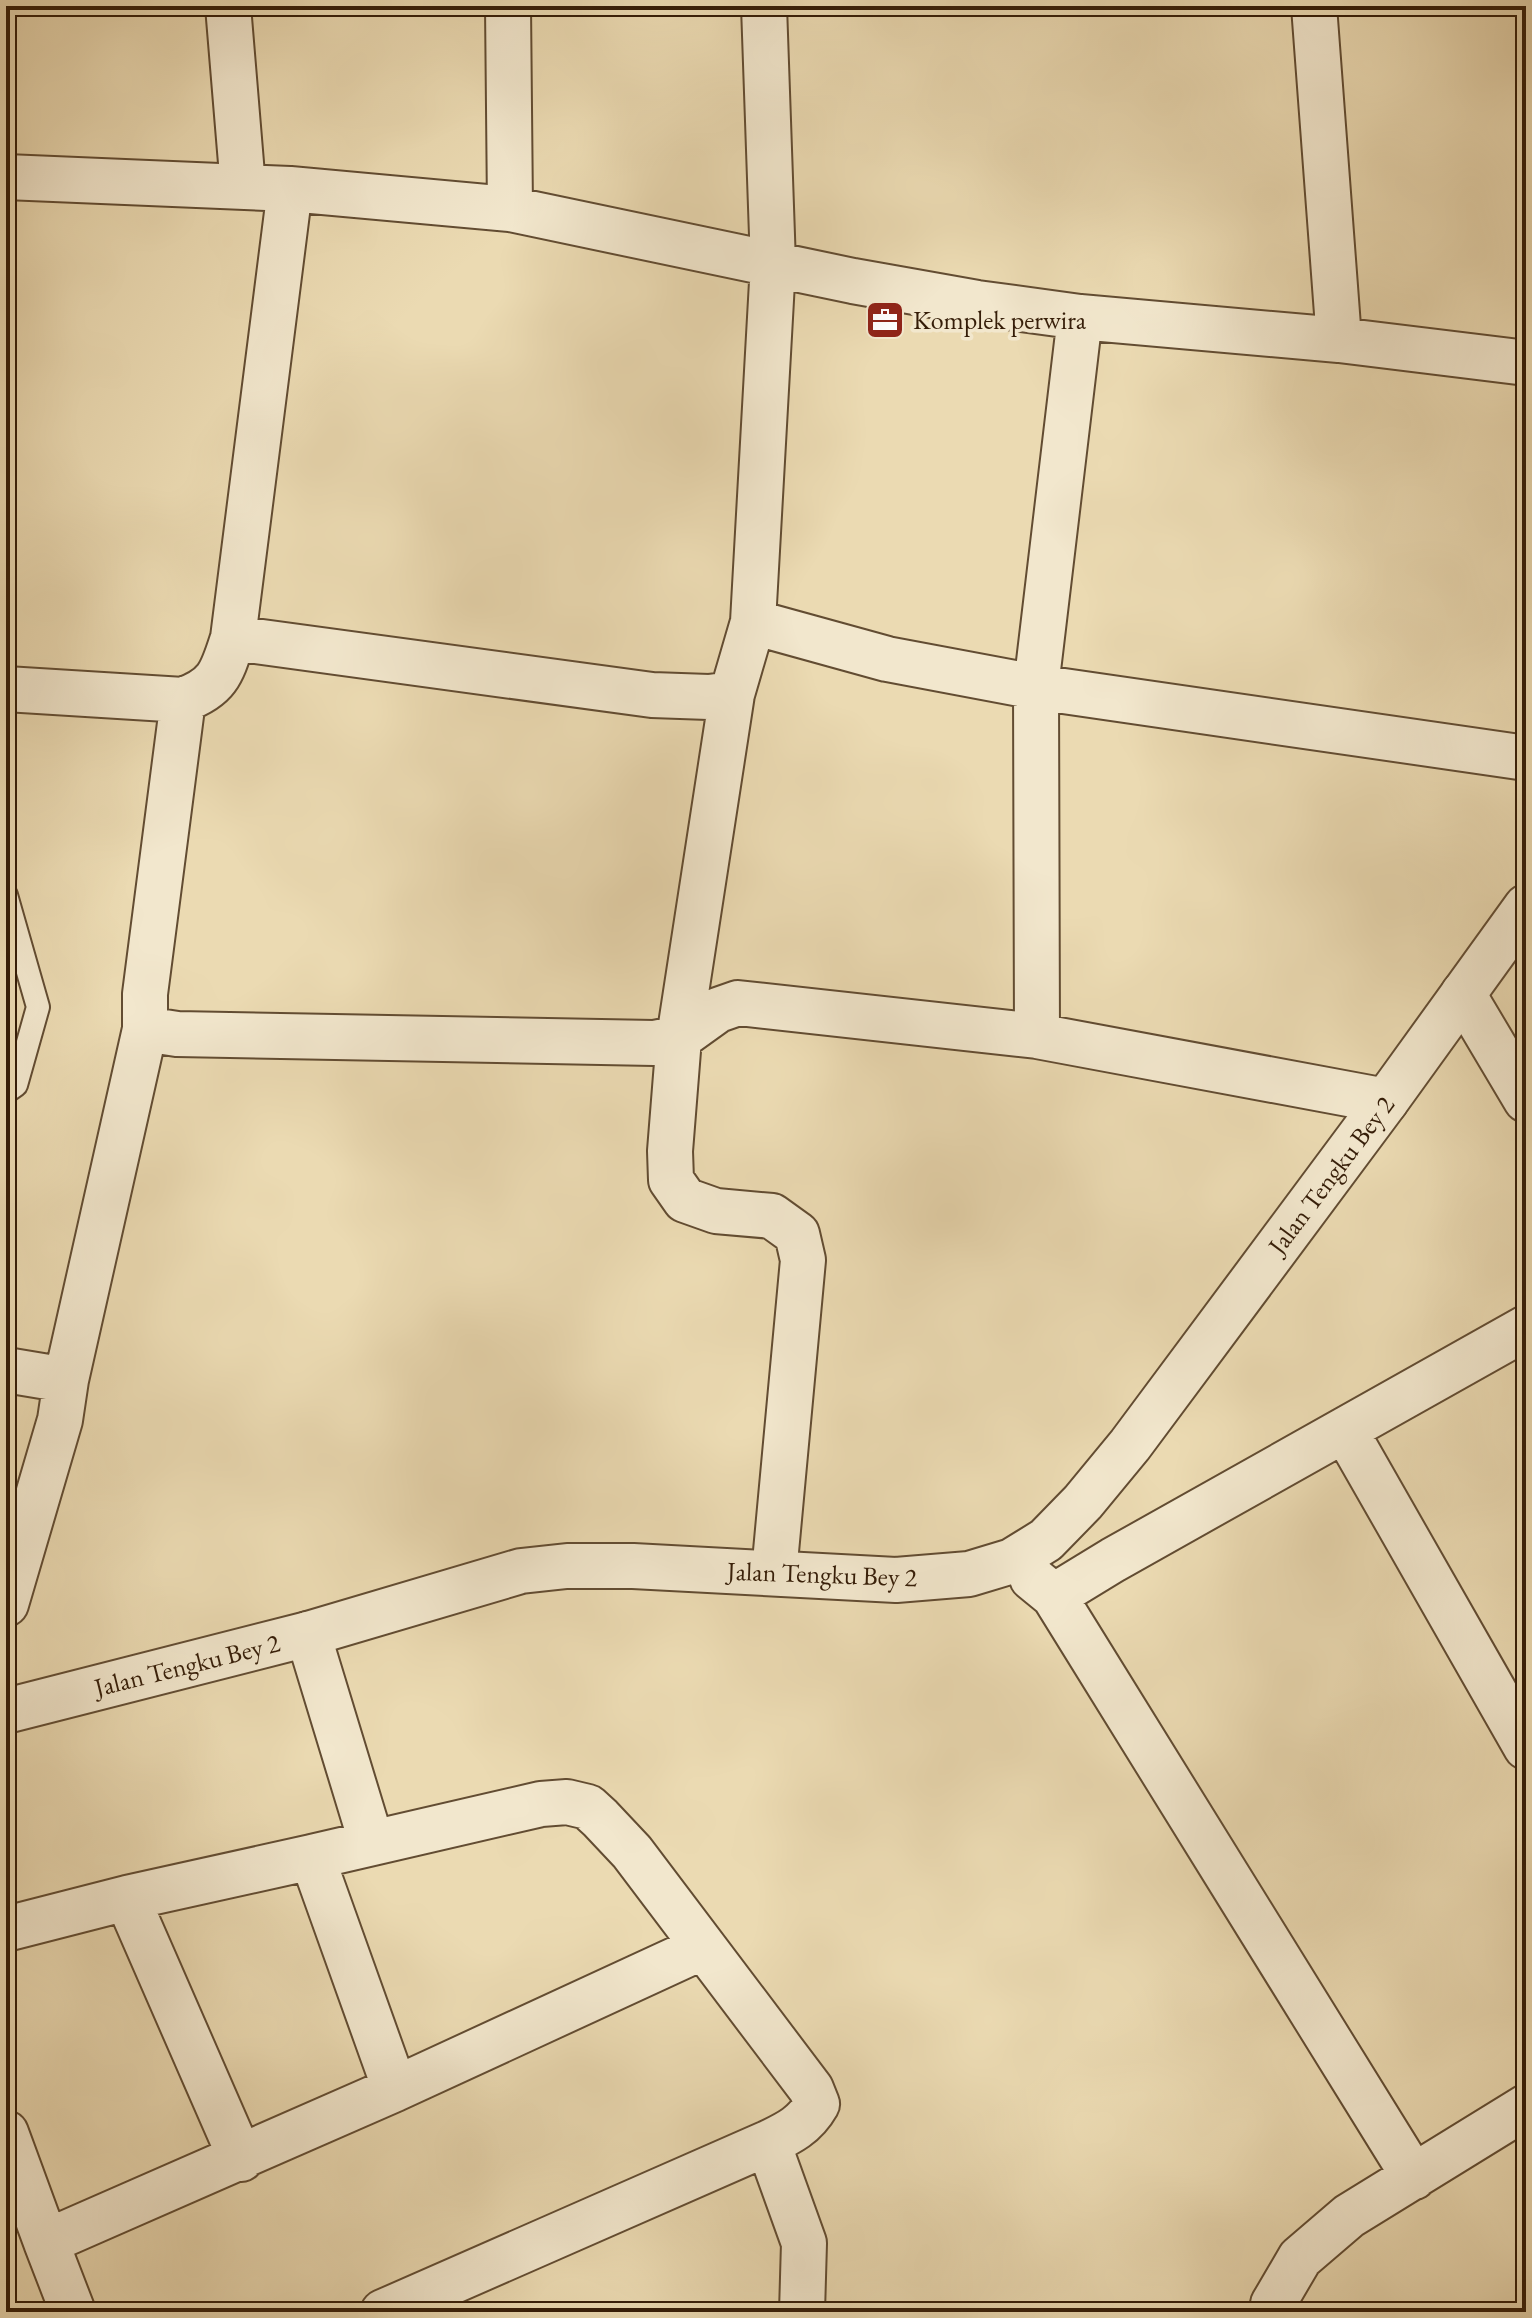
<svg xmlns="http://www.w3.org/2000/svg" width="1532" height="2318" font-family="'EB Garamond',serif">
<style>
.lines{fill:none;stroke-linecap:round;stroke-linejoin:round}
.service-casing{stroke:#624c32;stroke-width:26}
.minor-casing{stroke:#624c32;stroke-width:48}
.tertiary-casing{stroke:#624c32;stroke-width:48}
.service{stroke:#f2e7cd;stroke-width:22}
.minor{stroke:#f2e7cd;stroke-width:44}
.tertiary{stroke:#f2e7cd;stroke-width:44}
.labels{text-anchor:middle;stroke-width:7;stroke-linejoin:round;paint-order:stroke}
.poi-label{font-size:26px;fill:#351d08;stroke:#f2e7cd;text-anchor:start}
.street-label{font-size:26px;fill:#351d08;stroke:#f2e7cd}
</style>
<rect width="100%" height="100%" fill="#ebdab2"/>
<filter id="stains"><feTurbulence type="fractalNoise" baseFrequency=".0025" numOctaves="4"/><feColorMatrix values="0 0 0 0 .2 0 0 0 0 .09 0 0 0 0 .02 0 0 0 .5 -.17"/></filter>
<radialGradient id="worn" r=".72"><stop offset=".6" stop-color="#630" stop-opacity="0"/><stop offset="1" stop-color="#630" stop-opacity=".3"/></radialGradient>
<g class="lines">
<defs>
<path id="service" d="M6 895 38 1007 16 1085 6 1092"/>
<path id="minor" d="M228 6 243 187
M508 6 510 209
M1314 6 1339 340
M6 177 290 189 510 209 853 281 977 303 1080 317 1339 340 1526 363
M753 622 887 659 1036 687 1526 758
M233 638 652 695 709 697 732 694 753 622 773 264 764 6
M6 689 183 700C219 687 222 672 233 638L290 189
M732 694 679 1038 670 1151 671 1180 685 1200 716 1211 772 1216 797 1234 803 1260 774 1573
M183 700 145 994V1029L177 1034 654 1043 679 1038 718 1010 738 1003 1037 1036 1386 1101
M1463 994 1526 1100
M1037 1036 1036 687 1080 317
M6 1370 66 1380
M1345 1430 1526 1747
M1032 1578 1054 1596 1113 1560 1526 1328
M1054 1596 1414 2177
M6 1604 60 1420 66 1380 145 1029
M308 1634 371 1841
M312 1857 541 1804 567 1802 588 1807 600 1818 632 1852 811 2089 817 2104C805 2125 789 2133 768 2143L383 2312
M127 1898 241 2159
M6 1929 127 1898 312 1857 395 2089 46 2242 73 2312
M395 2089 703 1947
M6 2133 46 2242
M768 2143 804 2243 802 2312
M1272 2312 1273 2304 1300 2258 1349 2216 1526 2107"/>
<path id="tertiary" d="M6 1711 308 1634 521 1571 567 1566H633L896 1580 969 1574 1012 1561 1046 1540 1083 1502 1130 1445 1386 1101 1526 907"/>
</defs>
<!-- service casing -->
<use href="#service" class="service-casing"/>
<!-- minor casing -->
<use href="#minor" class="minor-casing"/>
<!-- tertiary casing -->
<use href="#tertiary" class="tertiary-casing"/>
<!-- service -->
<use href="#service" class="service"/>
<!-- minor -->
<use href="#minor" class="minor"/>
<!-- tertiary -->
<use href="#tertiary" class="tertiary"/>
</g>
<!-- icons -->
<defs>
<symbol id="office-square" viewBox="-11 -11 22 22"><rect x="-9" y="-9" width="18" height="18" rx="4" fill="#8f2418" stroke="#f2e7cd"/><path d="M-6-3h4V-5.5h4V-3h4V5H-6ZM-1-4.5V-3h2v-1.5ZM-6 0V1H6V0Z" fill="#fff"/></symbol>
</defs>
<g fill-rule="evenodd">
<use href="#office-square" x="863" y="298" width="44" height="44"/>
</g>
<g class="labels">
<!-- poi labels -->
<g class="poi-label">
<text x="913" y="329">Komplek perwira</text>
</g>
<!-- street labels -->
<g class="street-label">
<text transform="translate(1331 1175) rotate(-53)" y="9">Jalan Tengku Bey 2</text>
<text transform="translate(822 1574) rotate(2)" y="9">Jalan Tengku Bey 2</text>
<text transform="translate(187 1665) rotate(-14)" y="9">Jalan Tengku Bey 2</text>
</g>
</g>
<!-- margin -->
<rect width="1532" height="2318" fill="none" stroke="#ebdab2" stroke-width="32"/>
<rect x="8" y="8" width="1516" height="2302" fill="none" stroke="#351d08" stroke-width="4"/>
<rect x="16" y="16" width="1500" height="2286" fill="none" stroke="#351d08" stroke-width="2"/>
<rect width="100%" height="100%" filter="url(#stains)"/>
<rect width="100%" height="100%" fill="url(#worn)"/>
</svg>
